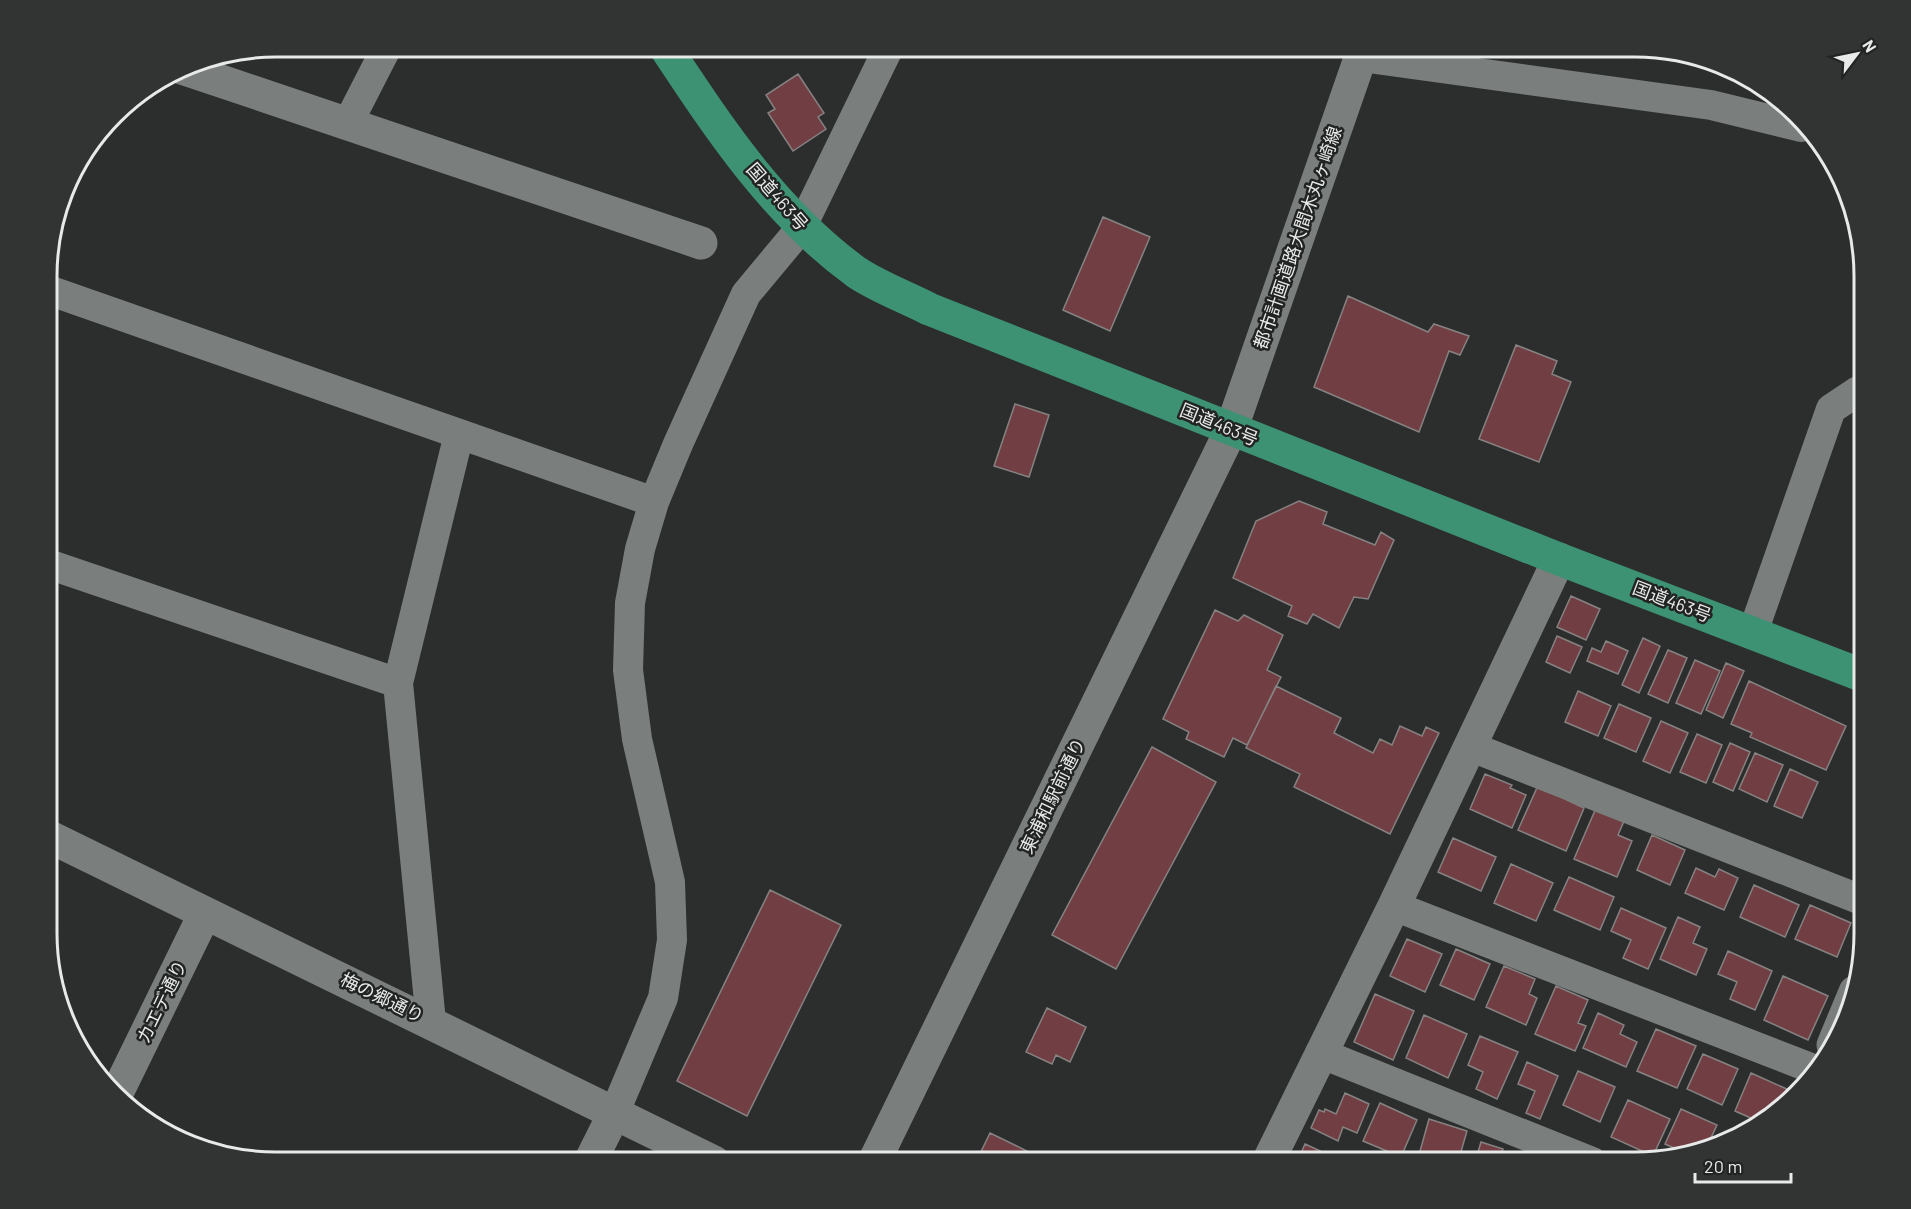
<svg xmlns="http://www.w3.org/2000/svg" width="1911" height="1209" font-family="Barlow,'Noto Sans JP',sans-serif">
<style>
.building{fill:#713f43;stroke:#868282;stroke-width:1.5}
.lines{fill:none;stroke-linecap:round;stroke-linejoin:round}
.path{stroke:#737574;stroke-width:4;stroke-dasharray:4.5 4.5;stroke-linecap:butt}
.service{stroke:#7a7e7c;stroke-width:15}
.minor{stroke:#7a7e7c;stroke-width:30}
.tertiary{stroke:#7a7e7c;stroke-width:33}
.secondary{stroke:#7a7e7c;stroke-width:33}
.trunk{stroke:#3d9274;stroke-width:33}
.labels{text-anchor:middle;stroke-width:5;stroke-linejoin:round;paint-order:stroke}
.street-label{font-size:18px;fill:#e8e9e9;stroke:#222423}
.rim{fill:none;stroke:#e8e9e9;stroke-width:3}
</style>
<rect width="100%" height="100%" fill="#2b2e2d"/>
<!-- building -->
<path class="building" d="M798 74 824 113 818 117 826 129 793 151 768 113 775 109 766 95Z
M1103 217 1150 237 1110 331 1063 310Z
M1348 296 1428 332 1434 324 1469 336 1460 355 1449 351 1419 432 1314 387Z
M1516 345 1557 361 1552 374 1571 382 1539 462 1479 439Z
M1015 404 1049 415 1029 477 994 466Z
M1299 501 1327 512 1323 524 1375 545 1381 532 1394 540 1368 599 1354 597 1339 628 1313 614 1307 624 1288 616 1292 606 1233 578 1256 521Z
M1571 596 1600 609 1586 640 1557 627Z
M1215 610 1238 621 1244 615 1283 635 1267 670 1281 677 1247 745 1233 738 1224 757 1186 739 1189 732 1163 719Z
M1557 636 1582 647 1570 673 1546 662Z
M1643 638 1660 646 1639 693 1622 685Z
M1606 641 1628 651 1618 674 1587 661 1592 648 1601 652Z
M1668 650 1687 658 1668 703 1648 694Z
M1695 660 1720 671 1701 714 1676 703Z
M1726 663 1744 671 1723 718 1706 710Z
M1749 681 1846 726 1826 770 1750 737 1752 733 1731 724Z
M1276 686 1341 718 1334 733 1373 753 1380 739 1392 745 1400 726 1422 736 1426 727 1439 733 1390 834 1294 787 1300 774 1246 748Z
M1578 691 1611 706 1598 736 1565 722Z
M1619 704 1651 718 1636 752 1604 738Z
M1661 721 1688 733 1670 773 1643 761Z
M1697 734 1722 745 1706 783 1680 772Z
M1730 743 1750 752 1733 791 1713 782Z
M1152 747 1216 782 1116 969 1052 935Z
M1755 753 1783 765 1767 802 1739 789Z
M1790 769 1818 782 1802 818 1774 806Z
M1485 774 1512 785 1510 788 1526 795 1512 828 1470 809Z
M1540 781 1567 800 1584 808 1566 851 1518 830Z
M1596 808 1624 821 1618 835 1632 841 1617 877 1574 859Z
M1652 835 1685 850 1670 885 1637 870Z
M1453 838 1496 857 1481 891 1438 872Z
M1511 864 1553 883 1536 921 1494 903Z
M1696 868 1715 877 1719 869 1738 878 1724 910 1685 893Z
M1569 877 1614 897 1600 930 1554 910Z
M1754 885 1799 905 1785 937 1740 917Z
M770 890 841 925 747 1116 677 1081Z
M1810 905 1851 923 1837 957 1795 939Z
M1621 908 1666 928 1648 969 1623 958 1631 940 1611 931Z
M1678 917 1700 927 1693 943 1707 949 1696 975 1660 959Z
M1407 939 1442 954 1425 992 1390 976Z
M1456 949 1490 964 1474 1000 1440 985Z
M1728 951 1772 971 1755 1010 1730 999 1737 982 1718 974Z
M1504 966 1535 979 1529 994 1537 998 1526 1025 1486 1007Z
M1783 976 1828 996 1808 1040 1764 1020Z
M1556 986 1588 1000 1578 1023 1586 1026 1575 1051 1535 1034Z
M1375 994 1414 1011 1393 1060 1354 1042Z
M1047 1008 1086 1027 1070 1062 1056 1055 1052 1064 1026 1052Z
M1598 1013 1624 1025 1620 1034 1637 1042 1626 1067 1583 1048Z
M1424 1015 1467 1034 1448 1078 1406 1058Z
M1656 1029 1696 1046 1677 1088 1637 1071Z
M1480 1036 1518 1052 1497 1099 1476 1089 1483 1072 1468 1065Z
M1703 1054 1738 1069 1722 1105 1687 1089Z
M1527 1062 1558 1076 1540 1119 1526 1113 1535 1091 1518 1084Z
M1578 1071 1615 1087 1600 1122 1563 1105Z
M1751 1073 1789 1090 1786 1098 1760 1122 1735 1111Z
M1345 1093 1369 1104 1357 1133 1343 1127 1338 1141 1311 1128 1319 1110 1324 1112 1325 1109 1336 1114Z
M1628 1100 1670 1119 1653 1156 1611 1137Z
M1380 1103 1417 1120 1401 1157 1363 1141Z
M1681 1109 1717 1125 1708 1144 1683 1152 1665 1144Z
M1429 1119 1467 1131 1458 1162H1417Z
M990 1133 1029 1152 1024 1162H976Z
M1481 1142 1503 1149 1499 1162H1475Z
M1305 1144 1340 1160 1339 1162H1297Z"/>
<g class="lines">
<!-- path -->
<path class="path" d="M1304 47 1330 51"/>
<!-- service -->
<path class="service" d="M1858 391 1864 366"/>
<!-- minor -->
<path class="minor" d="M1361 57 1711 105 1801 127
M348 123 387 47
M48 290 654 502
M48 564 398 683
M1753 632 1831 409 1858 391 1864 393
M1469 746 1864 901
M1394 906 1816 1070
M431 1022 398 683 459 434
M1320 1053 1592 1162
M614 1114 663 998 672 940 670 882 637 739 628 670 630 603 640 549 654 502 678 444 746 294 801 228 889 47"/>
<!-- tertiary -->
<path class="tertiary" d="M182 68 701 243
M1231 430 1364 47
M48 836 714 1162
M1833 1045 1855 992
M118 1091 205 913
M590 1162 614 1114
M1268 1162 1394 906 1559 559"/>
<!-- secondary -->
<path class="secondary" d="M874 1162 1231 430"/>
<!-- trunk -->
<path class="trunk" d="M665 47C720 130 774 212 856 272 878 287 906 297 929 309L1559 559 1864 676"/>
</g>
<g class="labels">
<!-- street labels -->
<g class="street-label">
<text transform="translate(777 197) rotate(49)" y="6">国道463号</text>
<text transform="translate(1298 238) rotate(-71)" y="6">都市計画道路大間木丸ヶ崎線</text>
<text transform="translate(1219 425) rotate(22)" y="6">国道463号</text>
<text transform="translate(1672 602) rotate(21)" y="6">国道463号</text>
<text transform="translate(1053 796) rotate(-64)" y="6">東浦和駅前通り</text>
<text transform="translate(382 998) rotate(26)" y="6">梅の郷通り</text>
<text transform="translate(162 1002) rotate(-64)" y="6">カエデ通り</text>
</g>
</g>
<!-- crop -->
<path d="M0 0H1911V1209H0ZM276 57H1635A219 219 0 0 1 1854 276V933A219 219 0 0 1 1635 1152H276A219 219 0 0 1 57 933V276A219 219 0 0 1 276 57Z" fill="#323433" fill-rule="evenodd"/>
<path class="rim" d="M276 57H1635A219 219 0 0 1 1854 276V933A219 219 0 0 1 1635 1152H276A219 219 0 0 1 57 933V276A219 219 0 0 1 276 57Z"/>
<!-- north arrow -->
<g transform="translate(1857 54) rotate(58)" stroke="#222423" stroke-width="4.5" paint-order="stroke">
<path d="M0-4.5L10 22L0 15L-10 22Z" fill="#e8e9e9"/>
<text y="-9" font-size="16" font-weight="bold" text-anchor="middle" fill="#e8e9e9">N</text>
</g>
<!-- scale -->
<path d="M1695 1173v9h96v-9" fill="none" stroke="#e8e9e9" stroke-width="3"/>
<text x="1704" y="1173" font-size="18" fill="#e8e9e9" stroke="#222423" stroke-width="4.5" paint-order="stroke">20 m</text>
</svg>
